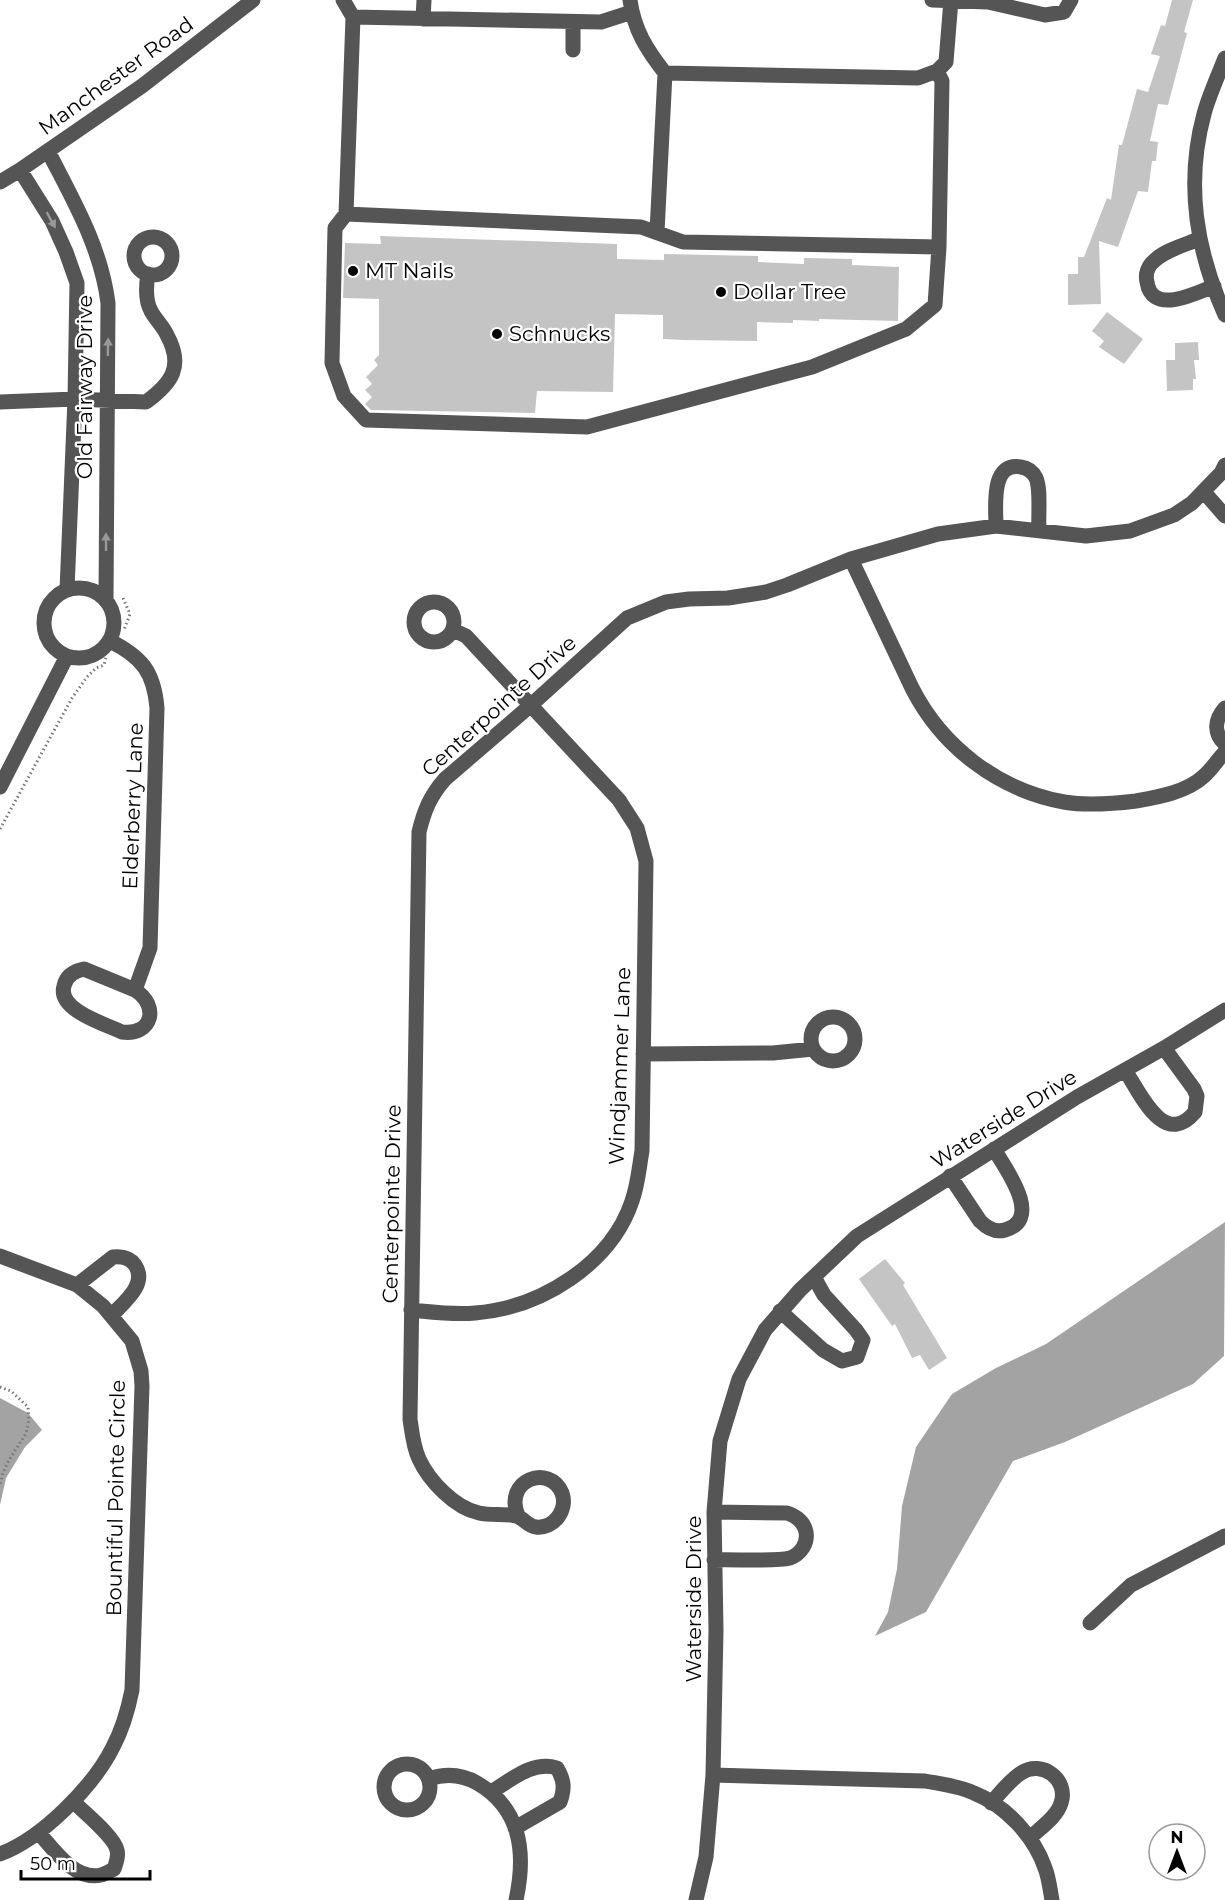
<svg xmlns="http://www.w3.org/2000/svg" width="1225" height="1900" font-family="Montserrat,sans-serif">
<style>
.water{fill:#a3a3a3}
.building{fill:#c4c4c4}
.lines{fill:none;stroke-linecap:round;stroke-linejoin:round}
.path{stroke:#777;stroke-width:3;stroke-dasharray:1.5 3;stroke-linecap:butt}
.minor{stroke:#555;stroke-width:15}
.oneway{fill:#999}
.poi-dot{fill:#000;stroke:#fff;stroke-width:2}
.labels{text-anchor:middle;stroke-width:4.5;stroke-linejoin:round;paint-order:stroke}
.street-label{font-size:21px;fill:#000;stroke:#fff}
.poi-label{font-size:21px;fill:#000;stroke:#fff;text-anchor:start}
</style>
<rect width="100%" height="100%" fill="#fff"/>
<!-- water -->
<path class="water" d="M1225 1222 1224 1356 1193 1384 1065 1442 1013 1461 926 1612 875 1636 888 1612 897 1569 902 1506 916 1447 952 1394 996 1368 1046 1344Z
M0 1398 28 1413 42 1430 25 1447 6 1478 0 1505Z"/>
<!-- building -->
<path class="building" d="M1172 0H1193L1184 32 1187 33 1168 105 1158 104 1150 141 1158 142 1156 161H1152L1148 192 1138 191 1118 247 1099 241 1101 304 1068 305V274H1078V257H1084L1107 198 1111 200 1119 145H1122L1137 89 1148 92 1160 56 1151 54 1161 25 1165 26Z
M380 236 617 244V259L664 260V254L758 256V262L804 264V258L852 259V265L899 267 898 321 819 319V321L793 320V323L757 322V341L684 340 663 339V315L615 314 613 392 537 391 535 413 371 410 365 404 372 397 365 390 372 384 366 377 378 365 374 360 379 355V299L343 298 345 243 381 244Z
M1107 312 1143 339 1124 364 1099 347 1104 341 1092 331Z
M1198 342 1199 360H1194L1196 379H1193V390L1167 391 1166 360H1175V343Z
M885 1259 905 1283 903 1285 947 1358 929 1370 920 1355 912 1358 895 1324 892 1326 859 1279Z"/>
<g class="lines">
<!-- path -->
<path class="path" d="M123 598 130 614 124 630
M0 829 72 698 87 677 96 668 104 665 106 657
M0 1387 11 1391 28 1407C29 1416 29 1426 25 1435 15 1452 3 1465 0 1485"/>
<!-- minor -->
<path class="minor" d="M343 0 353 17 601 22 632 12
M630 0C634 30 647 50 665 73L657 232
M932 0 988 2 1045 15 1064 12 1071 0
M353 17 346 214 641 227 683 242 939 247 942 81 937 71
M423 19 424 0
M573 22V50
M1225 58C1218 76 1209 95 1204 114 1185 184 1196 250 1225 315
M665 73 918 78 937 71 946 62 951 0
M48 151C73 200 101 247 108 303L106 600
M20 170 52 221 66 252 77 283 75 399 67 590
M0 182 20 170 142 86 253 0
M346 214 335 228 332 363 344 396 366 420 587 427 812 367 906 329 935 305 939 247
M134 256a19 19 0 1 1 38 0a19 19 0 1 1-38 0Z
M1199 239C1185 245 1165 250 1154 261 1148 266 1145 274 1147 282 1152 316 1196 293 1214 286
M0 402 75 399 146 402C172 383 184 366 167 335 163 326 155 319 151 311 145 300 146 286 148 274
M1204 492 1225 516
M996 526C996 508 990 461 1021 467 1028 468 1033 472 1036 478 1041 489 1038 516 1039 530
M851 559 912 688C942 747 998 790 1064 802 1087 806 1112 804 1136 801 1159 797 1187 792 1204 776 1212 769 1218 759 1225 752
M44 623a35 35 0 1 1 70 0a35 35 0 1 1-70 0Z
M414 622a20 20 0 1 1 40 0a20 20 0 1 1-40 0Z
M110 641C142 657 154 672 157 708L150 948 135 990 84 969C74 971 66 976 64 986 57 1010 105 1024 122 1032 152 1036 160 1006 135 990
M1225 708C1215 719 1213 733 1225 744
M0 787 67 656
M811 1039a22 22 0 1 1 44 0a22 22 0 1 1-44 0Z
M643 1054 773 1053 813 1049
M1125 1070C1140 1093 1164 1149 1195 1112L1197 1096 1194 1089 1164 1048
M950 1176 980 1221C987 1228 995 1233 1005 1230 1044 1219 1005 1168 994 1149
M0 1256 77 1285 103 1306 132 1341 141 1371 142 1386 132 1690C128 1710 122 1730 113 1747 93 1787 41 1839 0 1854
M77 1285 113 1257C122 1256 130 1258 135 1265 148 1284 124 1302 112 1315
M411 1310C432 1312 454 1315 475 1313 541 1308 611 1264 632 1201 638 1184 639 1168 642 1151L646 861 637 828 619 800 466 636 453 630
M780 1311 823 1350 842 1361 857 1357 863 1340 856 1330 824 1295 814 1277
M714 1512 787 1513C796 1516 804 1522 806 1532 808 1543 801 1554 790 1558 774 1562 733 1559 714 1560
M518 1516C503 1480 549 1463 562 1493 568 1510 554 1529 536 1527 527 1526 524 1518 516 1516 505 1513 491 1516 479 1513 455 1508 429 1481 419 1459 413 1446 412 1432 410 1419L419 832C424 811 430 796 445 779L531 705 627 618 666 602 689 599 728 598 766 592 787 585 851 559 938 534 996 526 1086 536 1130 531 1174 515 1192 503 1221 473 1225 465
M1090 1623 1131 1585 1225 1536
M384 1787a23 23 0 1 1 46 0a23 23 0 1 1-46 0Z
M713 1775 925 1781C941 1784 959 1786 974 1793 1006 1806 1034 1836 1045 1868 1049 1878 1050 1890 1052 1900
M429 1779C446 1773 461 1774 477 1783 522 1809 526 1854 516 1900
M491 1792C511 1780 533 1760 557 1768 564 1780 565 1788 560 1802L515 1828
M991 1803C1000 1793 1010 1780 1021 1773 1042 1759 1069 1780 1061 1803 1057 1817 1040 1828 1030 1838
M39 1833C54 1850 75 1881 101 1875 105 1874 110 1871 114 1869 116 1863 119 1857 117 1850 114 1836 83 1812 73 1801
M696 1900 706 1857 713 1775 716 1630 714 1512 720 1441 739 1379 765 1330 800 1290 857 1236 1077 1097 1164 1048 1225 1010"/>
</g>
<!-- one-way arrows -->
<defs><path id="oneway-solid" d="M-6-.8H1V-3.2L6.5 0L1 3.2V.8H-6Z" transform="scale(1.5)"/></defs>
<g class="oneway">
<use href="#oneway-solid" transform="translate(51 220) rotate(61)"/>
<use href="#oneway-solid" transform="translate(108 347) rotate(-89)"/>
<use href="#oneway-solid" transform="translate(106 542) rotate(-90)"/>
</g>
<!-- markers -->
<g class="poi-dot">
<circle cx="353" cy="271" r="6"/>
<circle cx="721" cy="292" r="6"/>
<circle cx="497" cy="334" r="6"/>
</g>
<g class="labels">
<!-- street labels -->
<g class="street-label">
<text transform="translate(116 76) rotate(-36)" y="7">Manchester Road</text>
<text transform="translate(85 387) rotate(-90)" y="7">Old Fairway Drive</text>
<text transform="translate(499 706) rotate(-42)" y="7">Centerpointe Drive</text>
<text transform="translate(133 806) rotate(-88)" y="7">Elderberry Lane</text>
<text transform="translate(620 1066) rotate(-88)" y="7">Windjammer Lane</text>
<text transform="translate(1004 1119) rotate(-32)" y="7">Waterside Drive</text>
<text transform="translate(392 1204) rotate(-89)" y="7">Centerpointe Drive</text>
<text transform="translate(116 1498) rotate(-89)" y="7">Bountiful Pointe Circle</text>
<text transform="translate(694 1599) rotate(-90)" y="7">Waterside Drive</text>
</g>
<!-- poi labels -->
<g class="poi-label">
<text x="365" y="278">MT Nails</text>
<text x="733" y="299">Dollar Tree</text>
<text x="509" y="341">Schnucks</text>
</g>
</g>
<!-- north arrow -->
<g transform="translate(1177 1852)"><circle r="28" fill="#ffffff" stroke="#999999" stroke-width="1.5"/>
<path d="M0-4.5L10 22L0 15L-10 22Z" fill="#000000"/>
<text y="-9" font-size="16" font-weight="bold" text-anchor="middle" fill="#000000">N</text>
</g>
<!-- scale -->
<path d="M21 1870v9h129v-9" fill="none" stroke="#000000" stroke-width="3"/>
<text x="30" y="1870" font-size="18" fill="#000000" stroke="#ffffff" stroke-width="4.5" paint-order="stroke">50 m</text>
</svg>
